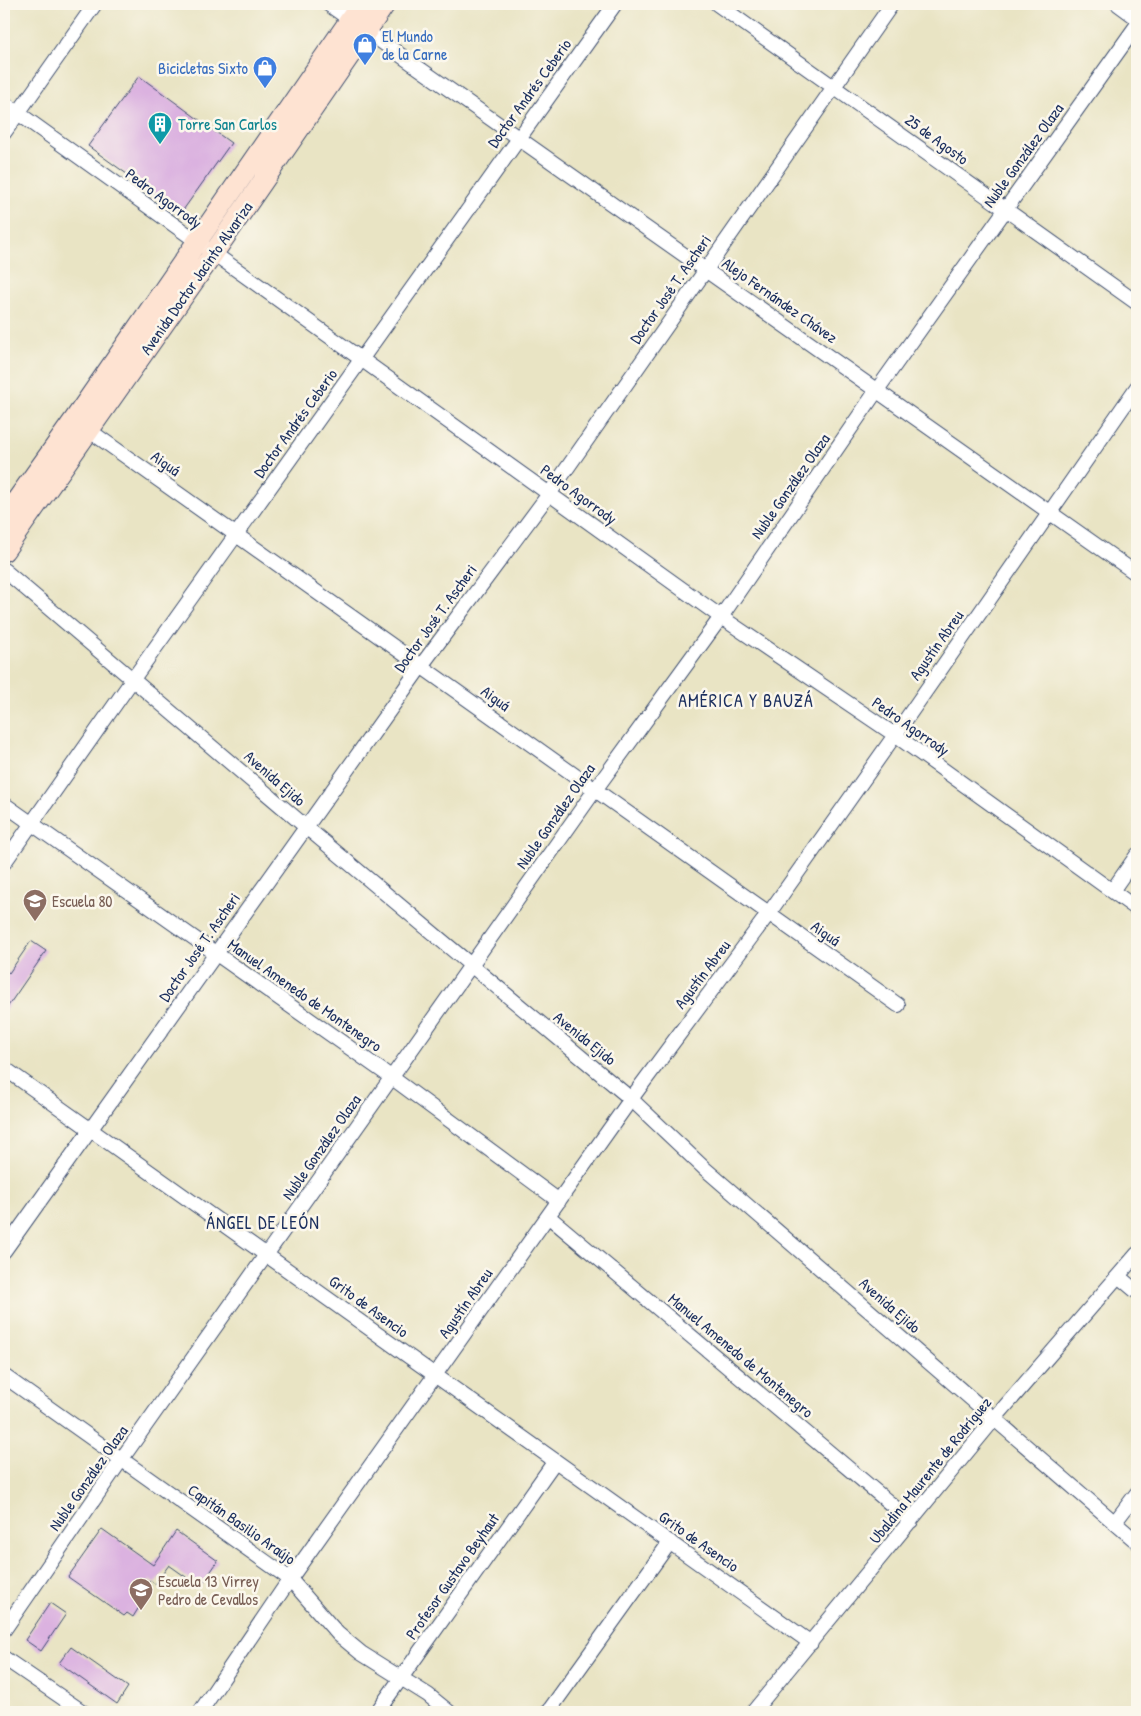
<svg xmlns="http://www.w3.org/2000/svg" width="1141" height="1716" font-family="'Patrick Hand',sans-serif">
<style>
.building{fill:#dbb2e0}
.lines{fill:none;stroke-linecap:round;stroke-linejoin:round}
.street-casing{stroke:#3a4a6d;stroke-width:16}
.secondary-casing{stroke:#3a4a6d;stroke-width:22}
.street{stroke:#fff;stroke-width:14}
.secondary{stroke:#fee3d2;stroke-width:20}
.labels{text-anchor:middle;stroke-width:5;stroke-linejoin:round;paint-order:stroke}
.shop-label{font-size:16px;fill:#366cbe;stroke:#fbf7ec;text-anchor:start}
.street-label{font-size:16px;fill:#1b2f5e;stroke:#fbf7ec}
.culture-label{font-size:16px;fill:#0d838f;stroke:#fbf7ec;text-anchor:start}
.education-label{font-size:16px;fill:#785e54;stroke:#fbf7ec;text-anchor:start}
.neighbourhood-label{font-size:18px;letter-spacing:1px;fill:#1b2f5e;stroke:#fbf7ec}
</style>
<rect width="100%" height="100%" fill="#fbf7ec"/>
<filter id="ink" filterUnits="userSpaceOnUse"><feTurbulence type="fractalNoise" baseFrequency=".02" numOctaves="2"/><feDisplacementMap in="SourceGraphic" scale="10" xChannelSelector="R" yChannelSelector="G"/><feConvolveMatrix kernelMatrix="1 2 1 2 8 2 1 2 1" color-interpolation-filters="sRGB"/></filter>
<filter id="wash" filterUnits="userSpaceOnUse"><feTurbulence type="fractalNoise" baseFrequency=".0096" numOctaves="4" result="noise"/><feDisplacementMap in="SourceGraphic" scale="20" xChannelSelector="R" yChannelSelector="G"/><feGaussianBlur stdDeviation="1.12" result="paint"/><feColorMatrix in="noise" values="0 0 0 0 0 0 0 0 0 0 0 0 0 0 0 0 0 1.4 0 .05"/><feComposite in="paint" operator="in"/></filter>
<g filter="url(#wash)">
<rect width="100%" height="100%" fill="#e9e4c4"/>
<g id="blocks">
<!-- building -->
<path class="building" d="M139 76 231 143 181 213 88 146Z
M31 941 46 951 4 1012V969L9 973Z
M102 1529 153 1565 176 1531 218 1561 200 1587 169 1565 155 1584 150 1580 136 1600 141 1604 133 1617 127 1613 124 1616 68 1577Z
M50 1603 66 1614 41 1651 25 1640Z
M71 1647 128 1687 117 1704 59 1663Z"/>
</g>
</g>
<g filter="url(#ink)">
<use href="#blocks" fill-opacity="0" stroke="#3a4a6d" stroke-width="1"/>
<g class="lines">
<defs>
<path id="street" d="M328 4 1137 574
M717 4 1137 303
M1118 4 1137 18
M4 103 721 617 895 735 1137 909
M4 133 95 4
M83 426 898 1005
M4 570 306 827 631 1099 704 1168 1137 1542
M4 804 391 1077 559 1201
M4 863 133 679 615 4
M1112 891 1137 855
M4 1068 811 1643
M548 1216 911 1521
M4 1251 421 666 549 494 892 4
M1118 1276 1137 1292
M4 1376 290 1579 338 1634 361 1653 428 1695 449 1712
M1115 1522 1137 1493
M4 1630 121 1460 595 790 721 617 877 390 1137 25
M4 1658 83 1712
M200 1712 290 1579 631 1099 769 913 895 735 1137 387
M377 1712 555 1461
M548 1712 670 1542
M753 1712 995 1418 1137 1254"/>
<path id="secondary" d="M4 518 74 420 361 4
M4 551 213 254 385 4"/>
</defs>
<!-- street casing -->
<use href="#street" class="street-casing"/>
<!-- secondary casing -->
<use href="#secondary" class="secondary-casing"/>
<!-- street -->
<use href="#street" class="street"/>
<!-- secondary -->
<use href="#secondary" class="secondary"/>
</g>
</g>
<!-- icons -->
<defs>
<symbol id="shop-pin" viewBox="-11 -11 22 30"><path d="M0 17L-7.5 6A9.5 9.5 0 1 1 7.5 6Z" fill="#3f7fe0" stroke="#fbf7ec"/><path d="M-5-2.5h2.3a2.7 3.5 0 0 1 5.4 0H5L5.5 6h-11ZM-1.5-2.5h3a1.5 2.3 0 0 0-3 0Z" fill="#fff"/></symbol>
<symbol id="building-pin" viewBox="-11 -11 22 30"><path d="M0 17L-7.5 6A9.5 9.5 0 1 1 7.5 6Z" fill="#0f9aa8" stroke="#fbf7ec"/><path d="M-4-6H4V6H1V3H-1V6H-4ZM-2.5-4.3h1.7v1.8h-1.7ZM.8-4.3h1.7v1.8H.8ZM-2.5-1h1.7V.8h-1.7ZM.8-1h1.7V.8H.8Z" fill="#fff"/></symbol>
<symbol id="school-pin" viewBox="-11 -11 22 30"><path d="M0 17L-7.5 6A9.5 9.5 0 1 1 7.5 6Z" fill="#8d6e63" stroke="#fbf7ec"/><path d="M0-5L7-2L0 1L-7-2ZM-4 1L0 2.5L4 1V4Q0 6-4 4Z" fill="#fff"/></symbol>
</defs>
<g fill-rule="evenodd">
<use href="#shop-pin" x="351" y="31" width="28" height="38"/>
<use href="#shop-pin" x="251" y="54" width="28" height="38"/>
<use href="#building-pin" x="146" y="110" width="28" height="38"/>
<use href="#school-pin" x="21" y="887" width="28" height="38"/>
<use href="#school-pin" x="127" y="1576" width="28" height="38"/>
</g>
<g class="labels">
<!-- shop labels -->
<g class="shop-label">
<text x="382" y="42">El Mundo<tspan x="382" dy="18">de la Carne</tspan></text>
<text x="248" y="74" text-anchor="end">Bicicletas Sixto</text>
</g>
<!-- street labels -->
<g class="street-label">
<text transform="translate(529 93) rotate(-54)" y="6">Doctor Andrés Ceberio</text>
<text transform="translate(937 139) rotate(36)" y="6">25 de Agosto</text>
<text transform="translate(1023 155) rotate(-54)" y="6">Nuble González Olaza</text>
<text transform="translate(164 198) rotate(36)" y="6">Pedro Agorrody</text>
<text transform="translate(196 278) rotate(-55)" y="6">Avenida Doctor Jacinto Alvariza</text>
<text transform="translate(670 289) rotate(-55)" y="6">Doctor José T. Ascheri</text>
<text transform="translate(780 300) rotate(35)" y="6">Alejo Fernández Chávez</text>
<text transform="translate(295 423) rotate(-54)" y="6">Doctor Andrés Ceberio</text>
<text transform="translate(166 463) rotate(35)" y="6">Aiguá</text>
<text transform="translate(790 486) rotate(-55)" y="6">Nuble González Olaza</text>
<text transform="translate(579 494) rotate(36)" y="6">Pedro Agorrody</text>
<text transform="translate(435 618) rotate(-54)" y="6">Doctor José T. Ascheri</text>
<text transform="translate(936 645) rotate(-55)" y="6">Agustín Abreu</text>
<text transform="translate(496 698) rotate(36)" y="6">Aiguá</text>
<text transform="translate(911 726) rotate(35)" y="6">Pedro Agorrody</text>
<text transform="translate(275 778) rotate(41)" y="6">Avenida Ejido</text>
<text transform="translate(555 816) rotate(-55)" y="6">Nuble González Olaza</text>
<text transform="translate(826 933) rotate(35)" y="6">Aiguá</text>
<text transform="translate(199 947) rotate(-55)" y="6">Doctor José T. Ascheri</text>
<text transform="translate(702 974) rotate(-53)" y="6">Agustín Abreu</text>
<text transform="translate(305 995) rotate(35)" y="6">Manuel Amenedo de Montenegro</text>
<text transform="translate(585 1038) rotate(39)" y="6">Avenida Ejido</text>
<text transform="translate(321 1147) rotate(-55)" y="6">Nuble González Olaza</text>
<text transform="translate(465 1303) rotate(-55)" y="6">Agustín Abreu</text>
<text transform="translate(890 1305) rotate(41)" y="6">Avenida Ejido</text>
<text transform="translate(369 1306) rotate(36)" y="6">Grito de Asencio</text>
<text transform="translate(741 1355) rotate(40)" y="6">Manuel Amenedo de Montenegro</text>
<text transform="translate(930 1470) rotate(-51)" y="6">Ubaldina Maurente de Rodríguez</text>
<text transform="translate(88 1478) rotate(-55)" y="6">Nuble González Olaza</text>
<text transform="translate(242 1524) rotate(35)" y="6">Capitán Basilio Araújo</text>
<text transform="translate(699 1541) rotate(35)" y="6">Grito de Asencio</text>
<text transform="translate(452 1576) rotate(-55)" y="6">Profesor Gustavo Beyhaut</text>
</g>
<!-- culture labels -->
<g class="culture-label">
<text x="178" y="130">Torre San Carlos</text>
</g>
<!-- education labels -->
<g class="education-label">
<text x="52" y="907">Escuela 80</text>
<text x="158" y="1587">Escuela 13 Virrey<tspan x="158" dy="18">Pedro de Cevallos</tspan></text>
</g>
<!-- neighbourhood labels -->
<g class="neighbourhood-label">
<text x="746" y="707">AMÉRICA Y BAUZÁ</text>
<text x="263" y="1229">ÁNGEL DE LEÓN</text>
</g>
</g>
<!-- margin -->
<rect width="1141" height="1716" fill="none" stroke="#fbf7ec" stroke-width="20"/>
</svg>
